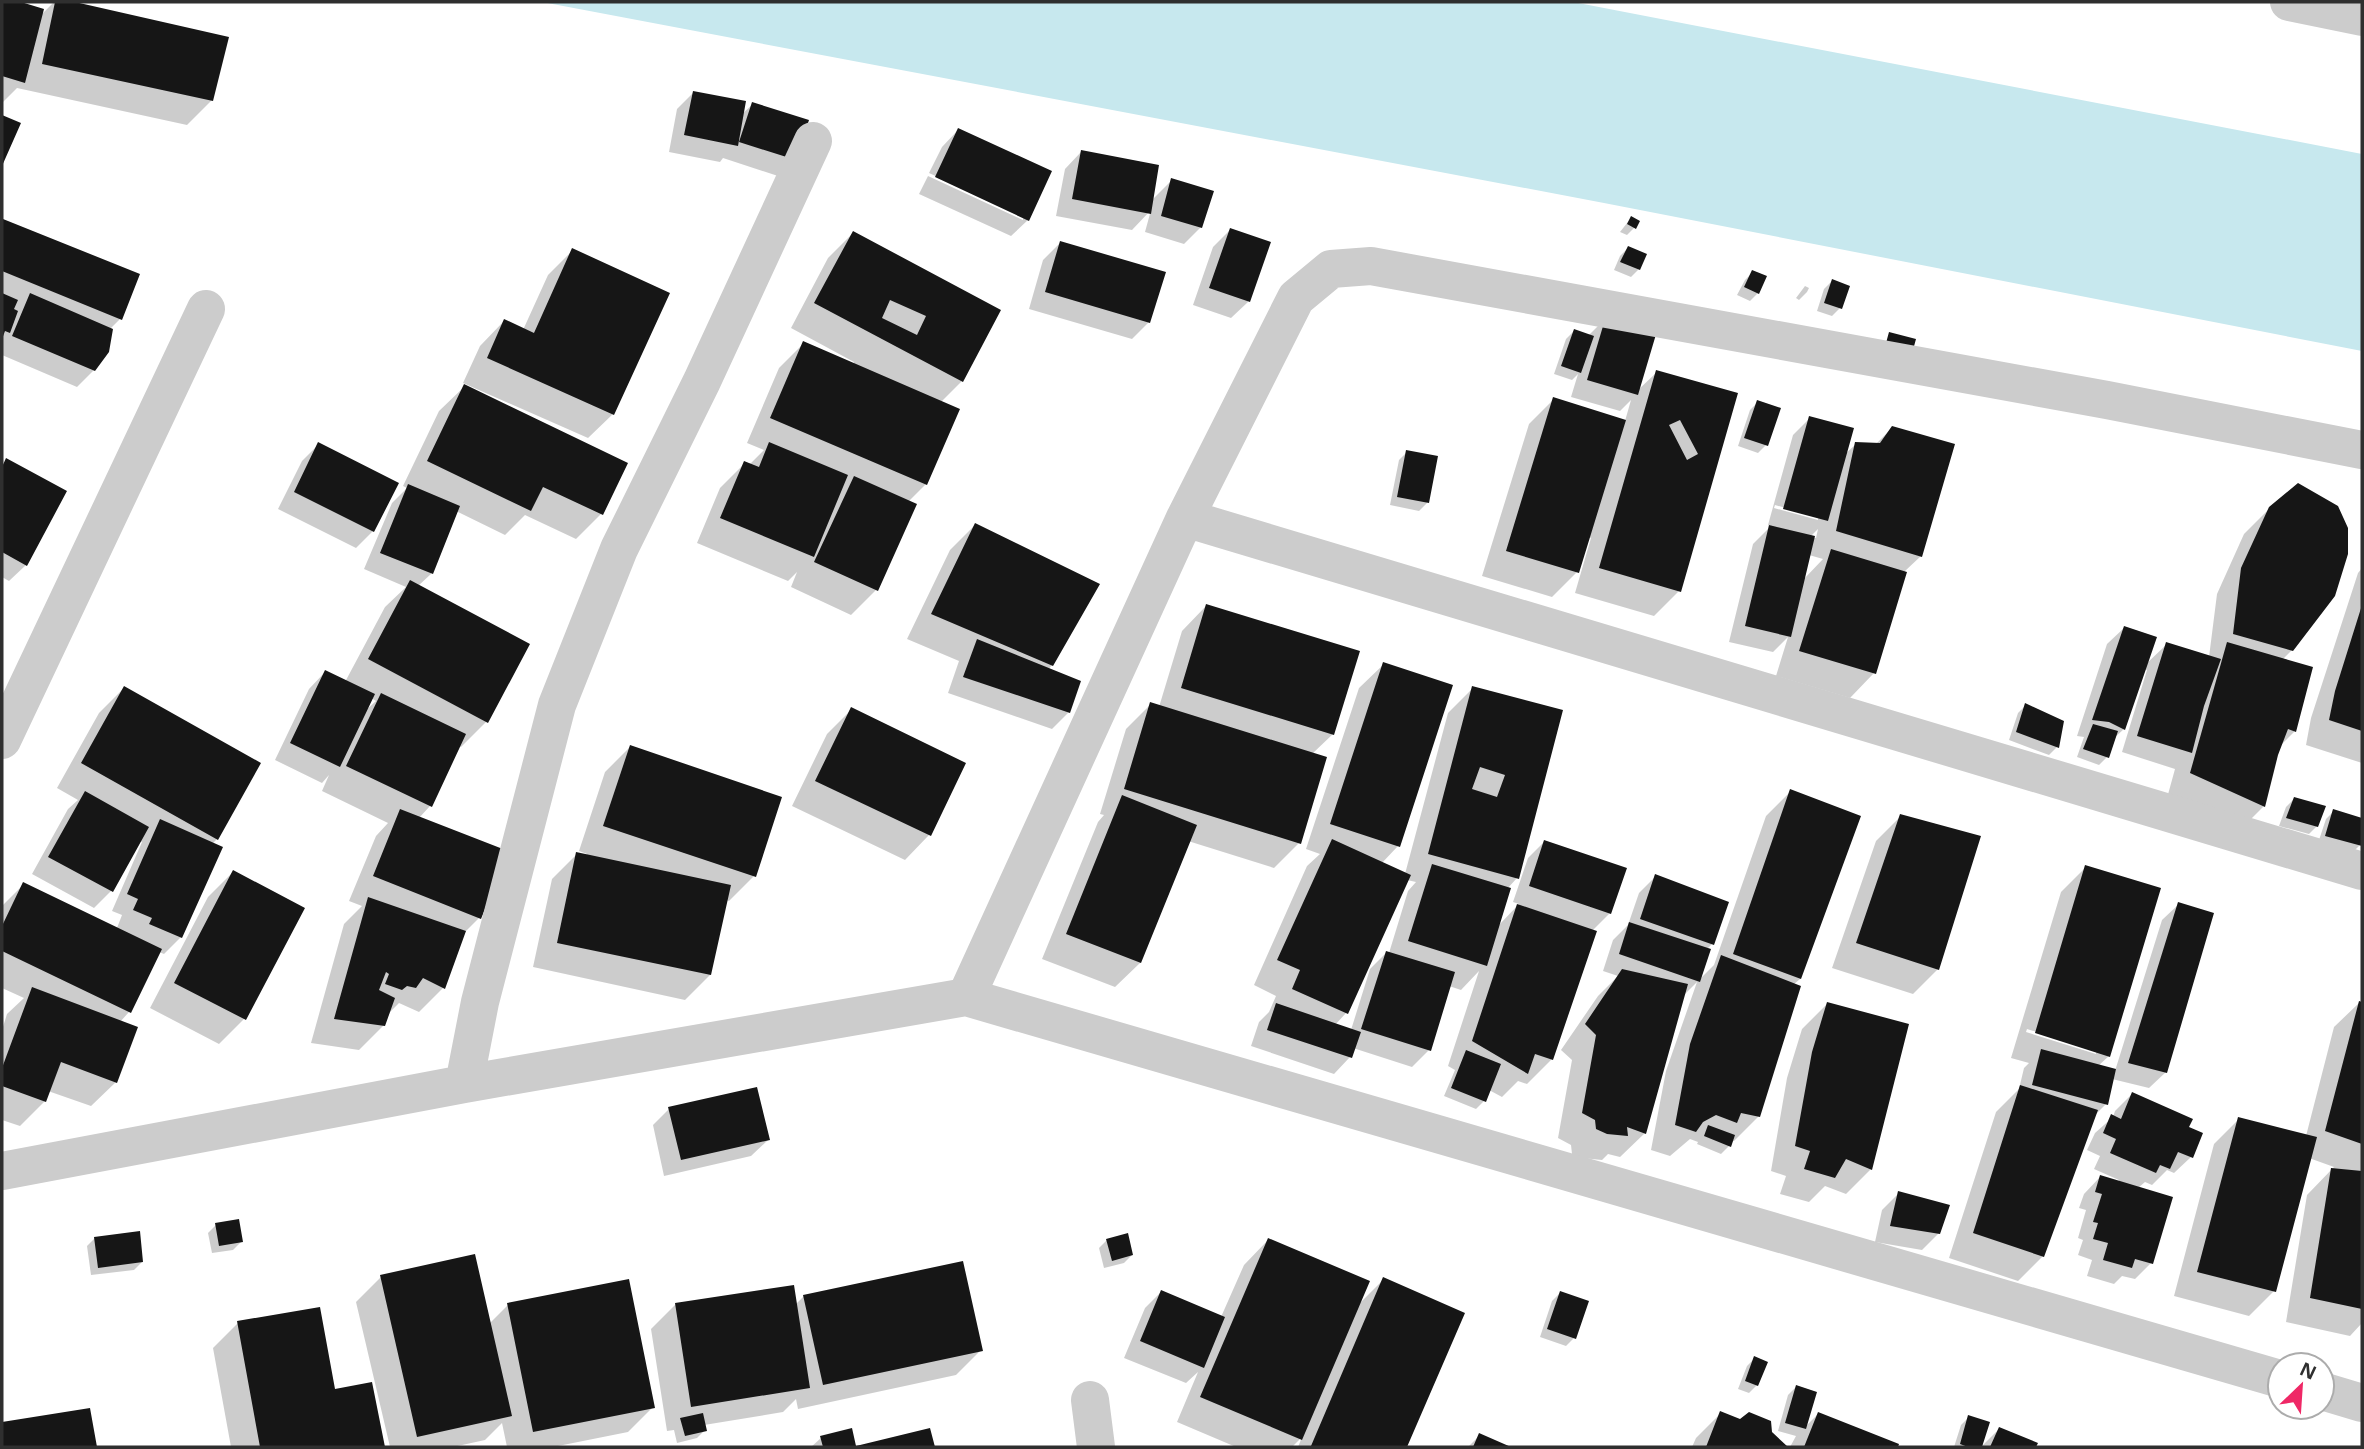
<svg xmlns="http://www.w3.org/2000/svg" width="2364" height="1449" font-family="'Open Sans',sans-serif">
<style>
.water{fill:#c7e8ee}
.shadow{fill:#0003;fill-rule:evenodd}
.building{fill:#161616;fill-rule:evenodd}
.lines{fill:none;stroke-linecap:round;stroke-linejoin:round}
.minor{stroke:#ccc;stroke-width:38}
</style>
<rect width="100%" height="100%" fill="#fff"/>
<!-- water -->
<path class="water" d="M542 2H1573L2362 154V351L1604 203Z"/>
<!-- shadow -->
<path class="shadow" d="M2 2H15L42 10 40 16 54 2H67L227 38 212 100 187 125 17 88 2 103Z
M694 92 742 114 753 104 806 121 778 176 723 158 720 162 669 152 677 109Z
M958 130 1028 220 1011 236 919 194 928 176 1023 220V216L929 173 942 147Z
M1081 152 1151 201 1172 180 1201 227 1184 244 1145 232 1151 210 1132 230 1056 216 1065 169Z
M1631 218 1635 227 1627 235 1620 232Z
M4 221 120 319 110 329 94 370 77 387 2 355V223Z
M1230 230 1268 244 1248 302 1231 318 1193 305 1213 247Z
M853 233 999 310 962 381 941 402 926 484 908 502 876 590 851 615 791 587 797 572 788 581 697 543 720 488 745 463 749 465 764 450 747 443 779 368 804 343 853 364 854 362 791 328 828 258Z
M1060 243 1149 322 1132 339 1029 309 1043 260Z
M1628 248 1639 269 1631 277 1614 270 1620 256Z
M572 251 613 414 588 438 463 383 480 346 504 321 523 330 548 275Z
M1753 272 1758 293 1750 301 1737 295 1745 280Z
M1832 281 1840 308 1832 316 1817 311 1824 289Z
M1805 286 1809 288 1807 292 1799 300 1796 298Z
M1606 318 1637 391 1657 372 1736 395 1679 591 1654 616 1575 593 1591 538 1588 537 1577 572 1552 597 1482 576 1529 424 1554 399 1625 421 1631 400 1620 411 1571 397 1578 374 1572 380 1554 374 1566 339 1574 331 1588 336Z
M464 387 625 464 601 514 576 539 525 515 505 535 456 511 431 574 418 586 486 722 461 747 459 746 430 806 419 818 479 918 462 935 443 988 419 1012 399 1003 390 1012 384 1025 359 1050 311 1043 344 924 362 906 349 901 376 836 388 823 322 791 329 775 322 783 275 760 309 689 325 672 345 682 385 607 406 587 364 569 392 503 407 488 403 486 439 411ZM371 698 376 701 365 711Z
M1758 402 1766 445 1758 453 1738 446 1750 410Z
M1810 418 1844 455 1856 444H1876L1892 428 1921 556 1905 571 1874 673 1850 698 1776 676 1788 637 1773 652 1729 642 1753 544 1771 526 1768 525 1793 435ZM1775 505 1818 517V520L1774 508ZM1818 529 1816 538 1810 537ZM1809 555 1823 559 1803 580Z
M319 444 396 483 373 531 356 548 278 509 302 461Z
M1407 452 1427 503 1419 511 1390 505 1399 460Z
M7 460 26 565 9 581 2 577V465Z
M2270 508 2292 650 2282 660 2311 668 2294 732 2279 747 2264 806 2239 831 2167 798 2175 769 2122 752 2147 670 2144 669 2124 729 2113 739 2107 757 2099 765 2077 757 2084 737 2077 736 2107 644 2124 628 2145 665 2167 644 2209 657 2217 594 2244 534Z
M975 525 1052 665 1048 670 1069 712 1052 729 948 693 959 661 907 639 950 550Z
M2362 568V763L2306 745 2311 718 2358 573Z
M1206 606 1333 734 1312 754 1299 843 1274 868 1188 841 1140 963 1115 987 1042 959 1098 822 1104 815 1100 814 1126 729 1151 704 1159 707 1182 631Z
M1384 664 1451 686 1398 846 1381 864 1405 874 1448 713 1473 688 1561 712 1517 878 1507 889 1498 926 1519 904 1513 902 1528 858 1544 842 1610 913 1592 931 1552 1059 1527 1084 1518 1081 1502 1097 1489 1090 1484 1101 1476 1109 1444 1096 1455 1070 1448 1066 1479 971 1461 990 1449 986 1429 1050 1412 1067 1353 1048 1350 1057 1334 1074 1251 1046 1259 1022 1269 1012 1276 996 1254 985 1307 866 1320 854 1306 849 1359 688ZM1407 880 1416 882 1408 891 1389 953H1386L1370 969 1351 1030 1335 1025 1346 1013Z
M124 688 217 839 212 844 181 937 164 954 159 952 129 1012 120 1022 116 1082 91 1106 48 1091 45 1101 20 1126 2 1120V1030L7 1014 24 998 2 988V906L24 884 117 928 122 915 112 911 142 842 139 841 111 891 94 908 32 874 68 809 78 800 57 788 99 713Z
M2026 705 2062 722 2057 747 2049 755 2009 740 2018 713Z
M851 710 929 835 905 860 792 806 827 734Z
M630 747 780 798 754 876 729 901 726 900 710 975 685 1000 533 967 552 879 577 854 586 856 587 854 579 851 605 772Z
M1791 791 1800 979 1793 985 1759 1116 1734 1141H1731L1729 1146 1721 1154 1697 1144 1698 1142 1690 1139 1670 1156 1651 1150 1666 1071 1697 982 1682 997 1645 1133 1620 1157 1608 1154 1602 1160 1582 1158 1572 1154 1571 1145 1558 1138 1572 1060 1561 1050 1598 996 1618 976 1603 971 1613 940 1628 925 1639 893 1656 876 1712 944 1707 949 1698 981 1714 965 1766 816Z
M2294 799 2317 826 2309 834 2279 826 2286 807Z
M2334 811 2362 819 2360 845 2352 853 2318 843 2326 819Z
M1901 816 1938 969 1913 994 1832 968 1876 841Z
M2086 867 2109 1056 2098 1066 2115 1071 2162 920 2179 904 2166 1072 2149 1088 2112 1079 2106 1104 2094 1116 2043 1256 2018 1281 1949 1258 1996 1112 2019 1089 2024 1068 2029 1063 2011 1058 2061 892ZM2027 1029 2096 1050V1054L2026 1032Z
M233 872 244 1019 219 1044 150 1008 208 897Z
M2359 1003 2362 1004V1323L2350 1336 2286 1322 2307 1195 2334 1167 2309 1158 2274 1291 2249 1316 2174 1296 2214 1144 2239 1119 2306 1136 2334 1027Z
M1827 1004 1907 1025 1871 1169 1846 1194 1825 1186 1809 1202 1780 1194 1786 1176 1771 1171 1787 1078 1802 1029Z
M2132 1094 2187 1128 2191 1157 2174 1173 2167 1170 2152 1185 2145 1182 2138 1188 2151 1263 2135 1279 2122 1276 2114 1284 2087 1276 2092 1260 2078 1255 2083 1240 2078 1238 2086 1210 2079 1208 2084 1194 2100 1177 2118 1182 2119 1180 2094 1169 2100 1156 2087 1150 2095 1133 2113 1117 2115 1111Z
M669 1109 768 1140 751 1156 664 1176 653 1125Z
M1899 1193 1939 1233 1922 1250 1875 1242 1882 1210Z
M216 1225 241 1242 233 1250 212 1253 208 1233Z
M95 1238 142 1262 134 1270 91 1275 87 1246Z
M1107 1240 1132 1255 1124 1263 1104 1268 1099 1248Z
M1268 1240 1357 1306 1383 1280 1463 1314 1405 1447H1298L1302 1437 1292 1447H1236L1177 1422 1198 1372 1186 1383 1124 1358 1145 1308 1161 1292 1221 1317 1244 1265Z
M381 1277 489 1324 508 1305 653 1407 628 1432 553 1447H507L502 1423 485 1440 453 1447H390L356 1302Z
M1560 1293 1586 1302 1574 1338 1566 1346 1540 1337 1552 1301Z
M804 1296 981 1350 956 1375 798 1409 796 1399 783 1412 704 1425 705 1430 697 1438 677 1443 674 1430 667 1431 651 1329 676 1304 795 1305Z
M238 1323 333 1391 371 1384 383 1447H231L213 1348Z
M1755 1358 1757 1385 1749 1393 1738 1389 1747 1366Z
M1796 1387 1805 1427 1818 1414 1897 1445 1896 1447H1790L1796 1436 1778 1431 1788 1395Z
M89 1410 95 1447H2V1424Z
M1721 1413 1770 1433 1785 1447H1692L1696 1438Z
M1969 1417 1988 1423 1980 1447H1954L1961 1425Z
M1999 1429 2036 1443 2034 1447H1981Z
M850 1431 855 1447H811L821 1438Z
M1480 1435 1507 1447H1468Z"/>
<!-- building -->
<path class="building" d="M2 2H21L44 9 25 83 2 76Z
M55 2H75L229 37 213 101 42 64Z
M693 91 746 101 738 146 684 135Z
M752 102 809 120 796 160 739 142Z
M2 115 21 123 2 166Z
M958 128 1052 171 1029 221 935 177Z
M1081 150 1159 165 1151 214 1072 199Z
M1171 178 1214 191 1202 228 1161 216Z
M1631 216 1640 221 1636 229 1627 224Z
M3 219 140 274 122 320 2 271Z
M1230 228 1271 242 1250 302 1209 288Z
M853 231 1001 310 963 382 814 303ZM890 300 926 316 917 335 882 318Z
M1060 241 1166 272 1150 323 1045 292Z
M1628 246 1647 254 1640 270 1620 262Z
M572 248 670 293 614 415 487 358 504 319 534 333Z
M1752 270 1767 276 1759 294 1744 287Z
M1832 279 1850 286 1842 309 1824 303Z
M2 293 18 300 14 309 18 311 10 333 5 331 2 339Z
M30 293 113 329 109 352 95 371 12 336Z
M1606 316 1657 331 1638 395 1587 380Z
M1574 329 1594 336 1581 373 1561 366Z
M1889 332 1916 339 1913 350 1886 343Z
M803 341 960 409 927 485 770 418Z
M1656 370 1738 393 1681 592 1599 568ZM1680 420 1698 454 1687 460 1669 425Z
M464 384 628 463 603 515 543 487 531 511 427 461Z
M1553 397 1626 420 1579 573 1506 551Z
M1757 400 1781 408 1768 446 1744 438Z
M1809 416 1854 428 1828 521 1783 509Z
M1892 426 1955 444 1922 557 1836 531 1855 442 1880 443Z
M318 442 399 483 374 532 294 492Z
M769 442 848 475 814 557 720 518 744 461 759 467Z
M1406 450 1438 456 1429 503 1397 497Z
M6 458 67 491 27 566 2 552V467Z
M854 476 917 504 878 591 814 562Z
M2298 483 2338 506 2348 528V554L2335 596 2293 651 2233 634 2241 568 2269 507Z
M408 484 460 506 433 574 380 553Z
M975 523 1100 584 1053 666 931 614Z
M1769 525 1815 536 1791 637 1745 626Z
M1831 549 1907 572 1876 674 1799 651Z
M410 580 530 644 488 723 368 659Z
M1206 604 1360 651 1334 735 1181 688Z
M2362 605V731L2329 720 2335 691Z
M2124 626 2157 637 2125 730 2109 722 2092 720Z
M977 639 1081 681 1070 713 963 677Z
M2166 642 2221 659 2204 706 2192 753 2137 736Z
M2227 642 2313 667 2296 732 2288 729 2278 755 2265 807 2190 773Z
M1383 662 1453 685 1400 847 1330 824Z
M325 670 375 694 340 767 290 743Z
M124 686 261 763 218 840 81 763Z
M1472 686 1563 710 1519 879 1428 854ZM1480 767 1505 775 1497 797 1472 789Z
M381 693 466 734 432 807 346 766Z
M1150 702 1327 757 1301 844 1124 789Z
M2025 703 2064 721 2059 748 2016 732Z
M851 707 966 763 931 836 815 781Z
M2093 724 2118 731 2109 758 2083 749Z
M630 745 782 797 756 877 603 826Z
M1790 789 1861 816 1801 979 1733 954Z
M85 791 149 827 113 892 48 857Z
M1122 795 1197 825 1141 963 1066 934Z
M2294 797 2326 806 2318 827 2286 818Z
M400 809 508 851 481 919 373 876Z
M2333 809 2362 818V846L2325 836Z
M1900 814 1981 836 1939 970 1856 943Z
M160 819 223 847 182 938 149 924 152 918 133 910 138 899 127 894Z
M1332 839 1411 875 1348 1014 1292 989 1300 970 1277 960Z
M1544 840 1627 868 1611 914 1529 886Z
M576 852 731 885 711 975 557 943Z
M1432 864 1511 888 1487 966 1408 941Z
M2085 865 2161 888 2110 1057 2035 1033Z
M233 870 305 908 246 1020 174 983Z
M1655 874 1729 902 1714 945 1640 919Z
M23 882 162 949 131 1013 2 951V926Z
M368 897 466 931 445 989 423 978 416 988 407 986 402 990 385 984 389 974 386 972 379 990 395 998 385 1026 334 1019Z
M2178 902 2214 913 2167 1073 2128 1063Z
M1517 904 1597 931 1553 1060 1535 1054 1528 1074 1472 1041Z
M1629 922 1711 949 1700 982 1619 954Z
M1386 951 1455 972 1431 1051 1361 1029Z
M1721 955 1801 986 1760 1117 1741 1113 1737 1123 1716 1115 1703 1122 1696 1132 1675 1125 1690 1044Z
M1622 969 1688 984 1646 1134 1627 1127 1628 1136 1607 1134 1596 1129 1595 1120 1582 1113 1596 1035 1585 1024Z
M32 987 138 1027 117 1083 61 1062 46 1102 2 1086V1068Z
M2359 1001 2362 1002V1144L2325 1131Z
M1827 1002 1909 1024 1872 1170 1846 1159 1835 1178 1804 1169 1810 1151 1795 1146 1812 1052Z
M1276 1003 1361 1032 1352 1058 1267 1030Z
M2041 1049 2116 1069 2108 1105 2032 1085Z
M1466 1050 1501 1064 1486 1102 1451 1088Z
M2020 1085 2098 1110 2044 1257 1973 1233Z
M757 1087 770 1140 681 1160 668 1107Z
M2132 1092 2193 1119 2189 1127 2203 1133 2193 1158 2178 1152 2170 1169 2160 1165 2156 1173 2110 1153 2116 1139 2103 1133 2111 1114 2121 1119Z
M2238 1117 2317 1137 2276 1292 2197 1272Z
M1708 1125 1735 1135 1731 1147 1704 1136Z
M2331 1168 2362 1171V1309L2310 1298Z
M2100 1175 2173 1197 2153 1264 2135 1259 2132 1268 2103 1260 2108 1243 2093 1239 2098 1223 2093 1222 2102 1194 2095 1192Z
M1898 1191 1950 1205 1940 1234 1890 1226Z
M239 1219 243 1242 219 1246 215 1223Z
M140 1231 143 1262 98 1268 94 1237Z
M1128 1233 1133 1255 1112 1261 1106 1239Z
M1268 1238 1370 1281 1302 1440 1200 1397Z
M475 1254 512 1416 417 1437 380 1275Z
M963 1261 983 1351 823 1385 803 1295Z
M1383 1277 1465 1313 1407 1447H1315L1311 1446Z
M629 1279 655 1408 533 1432 507 1303Z
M794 1285 810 1388 691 1407 675 1303Z
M1161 1290 1225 1317 1204 1368 1140 1341Z
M1560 1291 1589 1301 1576 1339 1547 1329Z
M320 1307 335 1389 372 1382 385 1447H260L237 1321Z
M1754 1356 1768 1362 1758 1386 1745 1381Z
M1796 1385 1817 1392 1806 1429 1785 1423Z
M90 1408 97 1447H2V1422Z
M1720 1411 1740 1419 1749 1412 1771 1421 1772 1432 1788 1447H1706Z
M1818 1412 1899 1444 1898 1447H1804Z
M703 1413 707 1431 685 1436 680 1418Z
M1968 1415 1990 1422 1982 1447H1968L1960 1444Z
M1999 1427 2038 1443 2036 1447H1990Z
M852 1428 856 1446 930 1428 935 1447H823L820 1436Z
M1479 1433 1511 1447H1473Z"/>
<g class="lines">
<!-- minor -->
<path class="minor" d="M2289 2 2362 17
M1185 518 1296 298 1331 269 1371 266 2107 400 2362 450
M2 740 206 309
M966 997 1185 518 2362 871
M464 1084 480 1002 557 705 619 549 702 381 813 141
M2 1171 464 1084 966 997 2280 1379
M2322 1391 2362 1403
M1090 1400 1096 1447"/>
</g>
<!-- border -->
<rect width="2364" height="1449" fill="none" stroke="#2f2f2f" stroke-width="7"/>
<!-- north arrow -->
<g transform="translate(2301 1386) rotate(25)"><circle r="33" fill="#ffffff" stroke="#acacac" stroke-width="2"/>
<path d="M0-5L12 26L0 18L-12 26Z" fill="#ef2866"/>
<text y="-10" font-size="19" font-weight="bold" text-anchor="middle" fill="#2f2f2f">N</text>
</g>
</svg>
